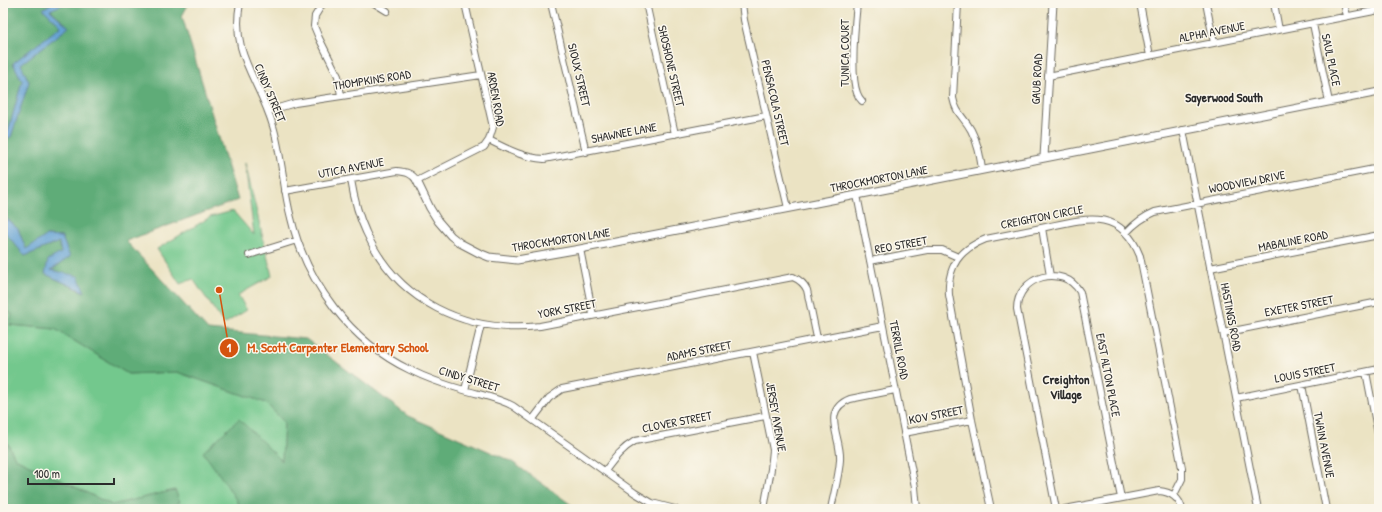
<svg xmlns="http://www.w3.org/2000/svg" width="1382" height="512" font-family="'Patrick Hand',sans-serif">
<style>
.green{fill:#73c88d;stroke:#4f7a5c}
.forest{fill:#5eac78;stroke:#446c52}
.water{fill:#62a0d3;stroke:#46667f}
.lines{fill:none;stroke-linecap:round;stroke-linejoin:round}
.minor-casing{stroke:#6e6b60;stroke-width:8}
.tertiary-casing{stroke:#6e6b60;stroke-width:9}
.minor{stroke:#fff;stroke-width:6}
.tertiary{stroke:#fff;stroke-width:7}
.labels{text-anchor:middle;stroke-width:3;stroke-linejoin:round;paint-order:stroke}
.street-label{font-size:12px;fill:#2b2b2b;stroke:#fbf7ec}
.neighbourhood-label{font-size:13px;font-weight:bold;fill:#2b2b2b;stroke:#fbf7ec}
.leader{fill:none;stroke:#d5540f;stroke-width:1.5}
.callout-dot{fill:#d5540f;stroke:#fbf7ec;stroke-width:1.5}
.mark-label{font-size:12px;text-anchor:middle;font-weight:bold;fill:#fff}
.callout-label{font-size:13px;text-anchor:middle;font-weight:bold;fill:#d5540f;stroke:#fbf7ec;stroke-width:3;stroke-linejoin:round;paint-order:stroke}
</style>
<rect width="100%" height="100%" fill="#fbf7ec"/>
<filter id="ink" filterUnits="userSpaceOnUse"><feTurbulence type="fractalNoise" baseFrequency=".025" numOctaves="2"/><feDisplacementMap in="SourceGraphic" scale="8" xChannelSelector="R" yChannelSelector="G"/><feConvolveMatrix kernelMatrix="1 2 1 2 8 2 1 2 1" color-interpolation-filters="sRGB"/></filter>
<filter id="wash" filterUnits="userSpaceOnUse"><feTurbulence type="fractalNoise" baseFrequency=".012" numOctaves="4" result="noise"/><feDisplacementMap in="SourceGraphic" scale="16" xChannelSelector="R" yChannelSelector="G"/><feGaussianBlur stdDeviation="0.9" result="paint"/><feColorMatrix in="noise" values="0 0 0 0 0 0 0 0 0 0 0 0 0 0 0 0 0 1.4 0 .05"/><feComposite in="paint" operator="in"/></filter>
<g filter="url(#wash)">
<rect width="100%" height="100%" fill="#ebe3c3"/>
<!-- green -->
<path class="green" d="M245 163 272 276 238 295 247 310 224 324 193 279 180 284 157 249 210 217 233 211 254 235Z
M3 310 12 314 10 325 55 329 128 374 177 372 266 403 284 422 282 462 228 487 242 509H167L180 502 175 490 112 505 15 458 3 434Z"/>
<!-- forest -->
<path class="forest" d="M3 3H52L43 9 62 26 13 63 22 81 8 132 3 133Z
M66 3H189L182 16 238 200 126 241 208 330 306 339 408 416 511 461 577 509H291L278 507 277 509H242L228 487 203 452 239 419 282 461 284 422 266 403 177 372 128 374 55 329 10 325 12 314 3 310V230L25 256 59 242 61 253 45 274 84 292 51 271 69 257 62 237 46 236 26 250 18 229 3 215V140L11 137 29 82 21 64 69 27 50 9Z
M3 434 15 458 112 505 175 490 180 502 167 509H3Z"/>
<!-- water -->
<path class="water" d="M52 3H66L50 10 69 27 21 64 29 82 11 137 3 140V133L8 132 22 81 13 63 61 26 43 9Z
M3 215 18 229 26 249 46 236 62 237 70 257 51 270 78 276 85 292 45 274 48 260 61 253 59 242 25 256 3 230Z"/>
</g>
<g filter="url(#ink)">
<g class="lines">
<defs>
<path id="minor" d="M240 3C230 55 260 80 273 126 282 156 283 188 291 218 306 282 351 342 410 370 428 379 446 385 464 390 481 395 498 398 513 406L635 493 652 503 675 509
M323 3 315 16 314 26 319 38 338 76 341 96
M374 3 387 11
M551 3 586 152
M646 3 675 134
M742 3 744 20 788 208
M857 3C855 23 850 75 857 93 858 96 860 99 862 101
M958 3 953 98C956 114 964 117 971 130 978 143 980 156 982 169
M1140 3 1150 56
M1206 3 1214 43
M1274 3 1279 30
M1344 3 1347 16
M1313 24 1329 102
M1048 76 1379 10
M268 111 295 103 481 75
M1183 130 1258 509
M489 140C507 149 524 158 544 159L766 116
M351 180C354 198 358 215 366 232 397 302 466 334 540 326L793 277C800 280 804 283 807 290L817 338
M285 191 397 171C406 172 412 173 417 181L484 147 489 140 493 127 465 3
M857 195 915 487 917 509
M1042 228 1050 276
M1126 233C1135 223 1143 217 1155 212L1379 168
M580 249 593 315
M249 255 297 240
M870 261 927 250H942L958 257
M1210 268 1379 235
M1223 333 1379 302
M753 352 773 450 771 469 764 509
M1366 372 1379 439
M1302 385 1326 509
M465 390 481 325
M1236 398 1379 369
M533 419 549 398 562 389 883 326
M904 433 972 420
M605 471C614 459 621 449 635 441L765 416
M831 509C834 493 839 476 840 460 842 438 820 411 850 399L895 390
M991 509 972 420 949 295C947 266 960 249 986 239 1006 235 1026 231 1046 227 1087 218 1121 208 1140 256L1182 468V479L1174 495
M1056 509 1017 309C1017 276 1063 263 1080 292L1121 498
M1065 509 1159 491C1171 492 1179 497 1182 509"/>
<path id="tertiary" d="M1044 157 1053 3
M417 181 430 208 438 221 451 236 460 243 479 253 489 257 517 260 580 249 857 195 1379 92"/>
</defs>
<!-- minor casing -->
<use href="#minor" class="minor-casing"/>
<!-- tertiary casing -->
<use href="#tertiary" class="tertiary-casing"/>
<!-- minor -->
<use href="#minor" class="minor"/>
<!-- tertiary -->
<use href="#tertiary" class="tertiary"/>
</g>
</g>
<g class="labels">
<!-- street labels -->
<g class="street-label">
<text transform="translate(1212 32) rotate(-11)" y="4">ALPHA AVENUE</text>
<text transform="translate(845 53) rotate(-90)" y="4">TUNICA COURT</text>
<text transform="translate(1331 60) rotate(78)" y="4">SAUL PLACE</text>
<text transform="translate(671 66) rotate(77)" y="4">SHOSHONE STREET</text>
<text transform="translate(579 75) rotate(77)" y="4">SIOUX STREET</text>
<text transform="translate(1037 79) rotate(-87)" y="4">GAUB ROAD</text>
<text transform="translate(372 80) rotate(-9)" y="4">THOMPKINS ROAD</text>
<text transform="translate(270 93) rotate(67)" y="4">CINDY STREET</text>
<text transform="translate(496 99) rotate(80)" y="4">ARDEN ROAD</text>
<text transform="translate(775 103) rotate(77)" y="4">PENSACOLA STREET</text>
<text transform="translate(624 133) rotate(-11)" y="4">SHAWNEE LANE</text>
<text transform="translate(351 168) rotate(-11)" y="4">UTICA AVENUE</text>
<text transform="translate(879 179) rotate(-11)" y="4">THROCKMORTON LANE</text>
<text transform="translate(1247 182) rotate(-11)" y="4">WOODVIEW DRIVE</text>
<text transform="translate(1042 217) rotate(-11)" y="4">CREIGHTON CIRCLE</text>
<text transform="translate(561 240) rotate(-9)" y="4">THROCKMORTON LANE</text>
<text transform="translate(1293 241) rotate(-11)" y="4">MABALINE ROAD</text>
<text transform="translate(901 245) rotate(-10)" y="4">REO STREET</text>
<text transform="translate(1299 306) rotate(-11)" y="4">EXETER STREET</text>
<text transform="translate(567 309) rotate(-11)" y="4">YORK STREET</text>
<text transform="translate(1231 317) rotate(79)" y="4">HASTINGS ROAD</text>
<text transform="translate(899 350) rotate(79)" y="4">TERRILL ROAD</text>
<text transform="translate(699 351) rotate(-11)" y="4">ADAMS STREET</text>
<text transform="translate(1305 373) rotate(-11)" y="4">LOUIS STREET</text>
<text transform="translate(1108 375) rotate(79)" y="4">EAST ALTON PLACE</text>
<text transform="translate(469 379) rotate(17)" y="4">CINDY STREET</text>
<text transform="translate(936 415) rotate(-11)" y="4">KOV STREET</text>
<text transform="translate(776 417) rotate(80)" y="4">JERSEY AVENUE</text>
<text transform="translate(677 422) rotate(-11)" y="4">CLOVER STREET</text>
<text transform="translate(1324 445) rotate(79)" y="4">TWAIN AVENUE</text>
</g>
<!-- neighbourhood labels -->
<g class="neighbourhood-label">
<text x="1224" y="102">Sayerwood South</text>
<text x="1066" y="384">Creighton<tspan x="1066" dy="15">Village</tspan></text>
</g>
</g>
<!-- callouts -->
<path class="leader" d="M219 290L229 348"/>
<g class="callout-dot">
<circle cx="219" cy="290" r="4"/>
<circle cx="229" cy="348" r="10"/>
</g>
<g class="mark-label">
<text x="229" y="352">1</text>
</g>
<g class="callout-label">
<text x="338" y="352">M. Scott Carpenter Elementary School</text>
</g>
<!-- margin -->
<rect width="1382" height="512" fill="none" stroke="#fbf7ec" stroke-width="16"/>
<!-- scale -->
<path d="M28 478v6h86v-6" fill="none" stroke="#2b2b2b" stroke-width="2"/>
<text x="34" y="478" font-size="12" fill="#2b2b2b" stroke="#fbf7ec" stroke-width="3" paint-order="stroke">100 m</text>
</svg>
